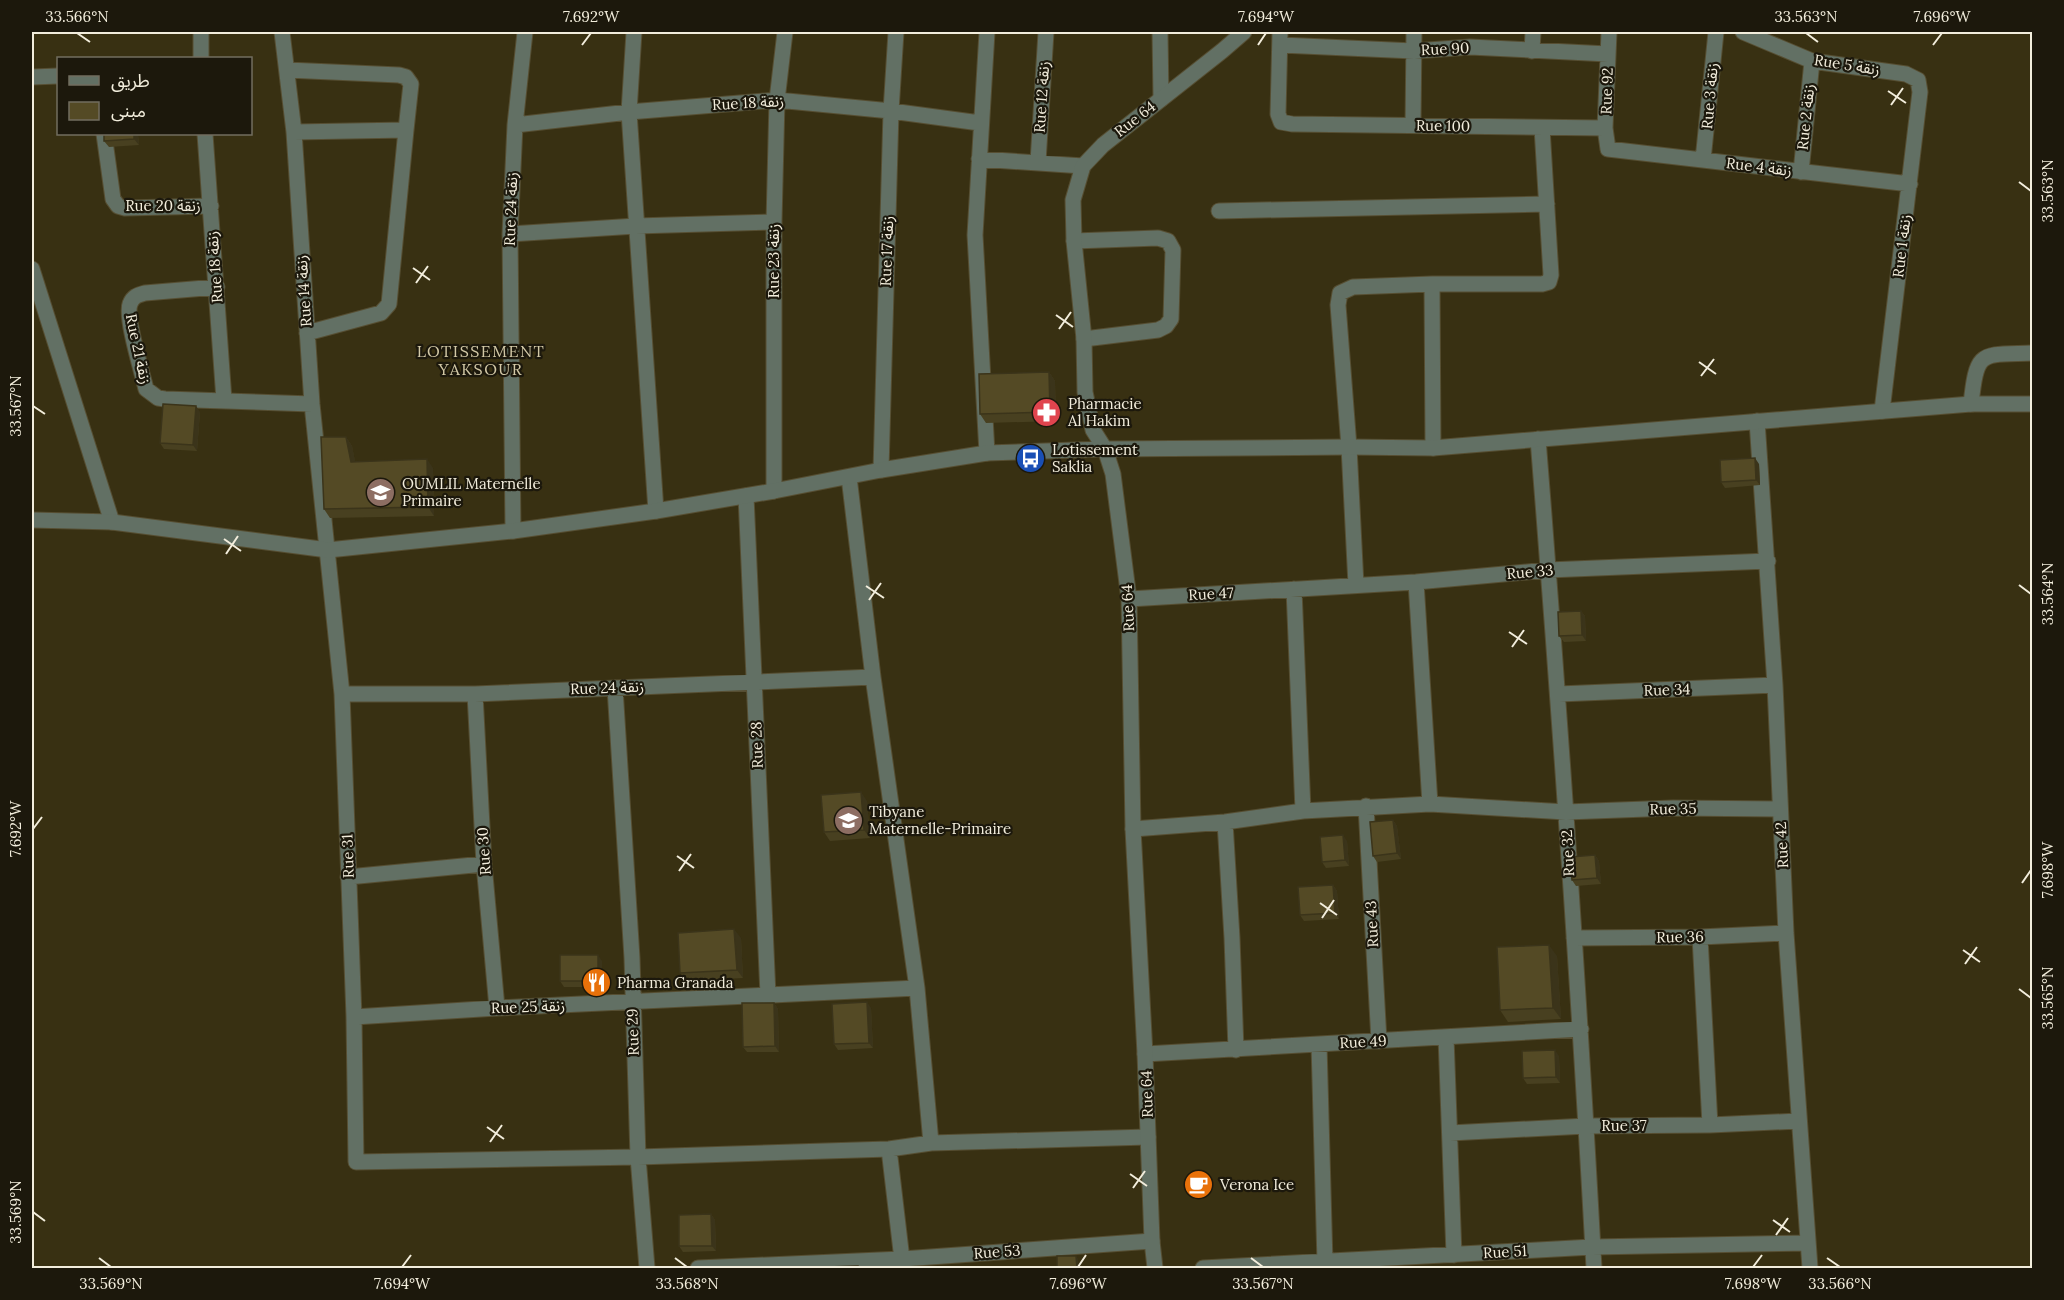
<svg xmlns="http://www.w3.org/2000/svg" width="2064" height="1300" font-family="Lora,'Noto Sans Arabic',serif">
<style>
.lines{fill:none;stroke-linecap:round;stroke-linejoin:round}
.minor-casing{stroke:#564e32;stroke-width:17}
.tertiary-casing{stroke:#564e32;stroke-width:17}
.minor{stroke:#627064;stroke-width:15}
.tertiary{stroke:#627064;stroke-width:15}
.wall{fill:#484020}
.shaded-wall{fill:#3b341a}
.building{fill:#544a25;stroke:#3b341a;stroke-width:1.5}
.ticks{fill:none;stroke:#f2eddc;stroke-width:2}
.labels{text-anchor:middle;stroke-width:4.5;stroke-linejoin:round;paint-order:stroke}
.street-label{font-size:15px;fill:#f2eddc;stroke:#1c180c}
.poi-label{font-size:15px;fill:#f2eddc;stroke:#1c180c;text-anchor:start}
.neighbourhood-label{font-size:16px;letter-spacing:1.5px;fill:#d3c9a7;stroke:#1c180c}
.neatline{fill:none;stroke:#f2eddc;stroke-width:2}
.ticks-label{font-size:15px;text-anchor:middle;fill:#f2eddc}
</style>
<rect width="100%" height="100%" fill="#383012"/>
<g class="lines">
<defs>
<path id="minor" d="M201 32V58
M282 32 294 132 312 404 342 694 354 1017 356 1162 638 1157 889 1149 931 1143 1148 1137
M634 32 629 112 656 511
M1160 32 1161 99
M1280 32 1278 114 1281 122 1292 124 1605 128
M1609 32 1605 128 1608 149 1910 184
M1743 32 1812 61 1906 74 1918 80 1920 92 1882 411
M1281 45 1414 51 1470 47 1608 54
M1532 51 1533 32
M287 70 399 75 406 77 411 84 406 130 294 132
M32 77 58 76
M515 125 629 112 777 100 891 111 980 123
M1413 126 1414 32
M104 134 113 199 118 206 125 208 211 206
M205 134 224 400
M979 159 1083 166
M1703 160 1716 32
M1038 162 1046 32
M1801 172 1812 61
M1219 211 1547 204
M510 234 636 226 774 222
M1074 241 1158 238 1168 241 1173 250 1171 319 1166 326 1158 330 1084 339
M32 269 112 522
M1432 284 1433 448
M217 287 145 293C138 295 133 296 130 304 125 317 142 372 146 389L158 398 165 399 312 404
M307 333 381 313 389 304 406 130
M1971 404C1977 349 1980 355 2032 353
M1757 421 1775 685 1786 933 1810 1268
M1538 439C1560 715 1579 992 1594 1268
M987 453 975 235 987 32
M881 470 891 111 896 32
M849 477 873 677 917 988 931 1143
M774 491V222L777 100 785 32
M746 496 768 995
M513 531 510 234 515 125 525 32
M1416 582 1430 804
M1356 585 1349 447 1338 305 1340 293 1353 287 1432 284H1542L1549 282 1551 275 1542 128
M1294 589 1303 811
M1129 599 1416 582 1548 570 1768 561
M615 688 632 958 638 1157 647 1268
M342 694H475L873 677
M475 694 484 864 497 1008
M1559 694 1775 685
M1366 806 1379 1041
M1225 822 1232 938 1236 1050
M1133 829 1225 822 1303 811 1430 804 1566 812 1673 808 1780 809
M348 877 484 864
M1700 937 1710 1125
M1574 938 1700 937 1786 933
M354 1017 497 1008 917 988
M1446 1037 1454 1255
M1319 1044 1325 1263
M1145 1054 1581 1029
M1450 1133 1586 1126 1710 1125 1799 1121
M889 1149 903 1268
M698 1268 902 1259 1152 1241
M1203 1268 1592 1247 1808 1243"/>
<path id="tertiary" d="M32 520 112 522 328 550 513 531 656 511 774 491 881 470 987 453 1105 449 1349 447 1433 448 1971 404H2032
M1155 1268 1152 1241 1145 1054 1133 829 1129 599 1113 474 1105 449 1093 430 1085 392 1084 339 1074 241 1073 200 1083 166 1103 145 1222 51 1244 32"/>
</defs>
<!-- minor casing -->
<use href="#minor" class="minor-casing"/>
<!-- tertiary casing -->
<use href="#tertiary" class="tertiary-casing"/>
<!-- minor -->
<use href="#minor" class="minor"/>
<!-- tertiary -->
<use href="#tertiary" class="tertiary"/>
</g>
<!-- wall -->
<path class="wall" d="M104 134H138L139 145 109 147 104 141Z
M1049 372 1055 381 1056 421 986 423 980 414Z
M200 412 197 451 164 449 160 443Z
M346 437 352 446 355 462 433 468 434 516 330 518 324 509Z
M1759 464 1760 485 1725 488 1721 482Z
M1581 611 1585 616 1586 641 1564 642 1559 636Z
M867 801 870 838 830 841 824 832Z
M1393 820 1397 826 1401 859 1377 862 1373 856Z
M1347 841 1349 866 1326 868 1322 862Z
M1595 855 1599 861 1601 884 1576 886 1572 880Z
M1333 885 1337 891 1339 919 1304 921 1300 915Z
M741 938 743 978 687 981 680 973Z
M1557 956 1561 1019 1508 1022 1500 1010Z
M602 961V987H564L560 981Z
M774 1003 778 1009 779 1052H747L743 1047Z
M871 1008 873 1048 838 1050 834 1044Z
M1559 1056 1560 1083 1527 1084 1523 1078Z
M711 1214 715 1220 716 1251 683 1252 679 1246Z"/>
<!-- shaded-wall -->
<path class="shaded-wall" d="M134 134H138L139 145 134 139Z
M1049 372 1055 381 1056 421 1050 412Z
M196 406 200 412 197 451 193 445Z
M346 437 352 446 357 470 351 462Z
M1755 458 1759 464 1760 485 1756 480Z
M427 459 433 468 434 516 428 507Z
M1581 611 1585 616 1586 641 1582 635Z
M861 792 867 801 870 838 864 830Z
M1393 820 1397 826 1401 859 1397 853Z
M1343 835 1347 841 1349 866 1345 860Z
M1595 855 1599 861 1601 884 1597 878Z
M1333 885 1337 891 1339 919 1335 913Z
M734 929 741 938 743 978 737 970Z
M1549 945 1557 956 1561 1019 1553 1008Z
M598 955 602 961V987L598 981Z
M867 1002 871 1008 873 1048 869 1043Z
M774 1003 778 1009 779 1052 775 1046Z
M1555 1050 1559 1056 1560 1083 1556 1077Z
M711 1214 715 1220 716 1251 712 1246Z
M1076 1256 1078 1259V1269H1077Z"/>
<!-- building -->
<path class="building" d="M104 134H134V139L104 141Z
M1049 372 1050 412 980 414 979 374Z
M163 404 196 406 193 445 160 443Z
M321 437H346L351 462 427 459 428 507 324 509Z
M1755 458 1756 480 1721 482 1720 460Z
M1581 611 1582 635 1559 636 1558 612Z
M861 792 864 830 824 832 821 795Z
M1393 820 1397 853 1373 856 1370 822Z
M1343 835 1345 860 1322 862 1320 837Z
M1595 855 1597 878 1572 880 1570 857Z
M1333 885 1335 913 1300 915 1298 887Z
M734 929 737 970 680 973 678 933Z
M1549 945 1553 1008 1500 1010 1497 947Z
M560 955H598V981H560Z
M867 1002 869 1043 834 1044 832 1004Z
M742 1003H774L775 1046 743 1047Z
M1555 1050 1556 1077 1523 1078 1522 1051Z
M711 1214 712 1246H679V1215Z
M1057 1256H1076L1077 1269H1057Z
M858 1266V1269H827V1267Z"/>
<!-- ticks -->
<path class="ticks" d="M77 33 90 42M1806 33 1818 42M582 45 591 33M1258 45 1266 33M1933 45 1942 33M1888 91 1906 103M1891 105 1903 88M2019 182 2031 191M413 268 430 280M416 283 428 266M1056 315 1073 327M1059 329 1071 312M1699 362 1716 374M1701 376 1714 359M33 406 45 414M224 539 241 551M226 554 238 536M2019 585 2031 594M866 586 884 598M869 600 881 583M1509 632 1527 644M1512 647 1524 630M33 829 42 817M677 856 694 868M679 871 691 854M2022 883 2031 870M1320 903 1337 915M1322 918 1334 900M1963 950 1980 962M1965 964 1977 947M2019 989 2031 998M487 1127 504 1139M490 1142 502 1125M1130 1174 1147 1186M1133 1188 1145 1171M33 1212 45 1221M1773 1220 1790 1232M1776 1235 1788 1218M99 1258 111 1267M675 1258 687 1267M1251 1258 1263 1267M1827 1258 1840 1267M402 1267 411 1255M1078 1267 1086 1255M1753 1267 1762 1255"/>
<!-- icons -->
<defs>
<symbol id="pharmacy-disc" viewBox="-11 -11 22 22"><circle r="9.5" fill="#e0444e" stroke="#1c180c"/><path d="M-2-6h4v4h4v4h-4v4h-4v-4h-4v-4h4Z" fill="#fff"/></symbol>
<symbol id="bus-disc" viewBox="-11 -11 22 22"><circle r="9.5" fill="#1a4fb4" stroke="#1c180c"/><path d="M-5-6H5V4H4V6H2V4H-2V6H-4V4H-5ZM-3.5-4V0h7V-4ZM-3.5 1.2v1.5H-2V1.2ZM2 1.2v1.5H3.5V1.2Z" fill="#fff"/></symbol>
<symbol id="school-disc" viewBox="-11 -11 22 22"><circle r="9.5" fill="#8d6e63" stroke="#1c180c"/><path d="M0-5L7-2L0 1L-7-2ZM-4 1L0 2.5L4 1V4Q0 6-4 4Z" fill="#fff"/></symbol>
<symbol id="restaurant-disc" viewBox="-11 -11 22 22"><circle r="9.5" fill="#e8710a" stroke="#1c180c"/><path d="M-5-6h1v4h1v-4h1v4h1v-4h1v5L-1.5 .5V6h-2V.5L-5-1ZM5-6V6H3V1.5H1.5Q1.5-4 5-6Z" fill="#fff"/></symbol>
<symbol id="cafe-disc" viewBox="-11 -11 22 22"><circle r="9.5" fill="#e8710a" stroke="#1c180c"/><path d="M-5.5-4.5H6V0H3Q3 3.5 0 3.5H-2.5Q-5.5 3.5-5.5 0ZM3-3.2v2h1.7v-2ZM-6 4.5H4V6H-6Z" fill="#fff"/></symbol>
</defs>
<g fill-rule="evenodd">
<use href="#pharmacy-disc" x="1030" y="396" width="33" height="33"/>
<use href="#bus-disc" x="1014" y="442" width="33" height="33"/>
<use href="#school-disc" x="364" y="476" width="33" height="33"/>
<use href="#school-disc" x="832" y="804" width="33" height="33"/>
<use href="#restaurant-disc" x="580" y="966" width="33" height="33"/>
<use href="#cafe-disc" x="1182" y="1168" width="33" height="33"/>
</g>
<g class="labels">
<!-- street labels -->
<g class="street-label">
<text transform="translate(1445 49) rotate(-3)" y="5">Rue 90</text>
<text transform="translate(1847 65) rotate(9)" y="5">Rue 5 زنقة</text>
<text transform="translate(1607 91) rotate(-88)" y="5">Rue 92</text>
<text transform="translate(1710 96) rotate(-85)" y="5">Rue 3 زنقة</text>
<text transform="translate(1042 97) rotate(-86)" y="5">Rue 12 زنقة</text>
<text transform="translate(748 103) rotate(-3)" y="5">Rue 18 زنقة</text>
<text transform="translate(1806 117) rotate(-84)" y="5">Rue 2 زنقة</text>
<text transform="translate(1135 119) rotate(-38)" y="5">Rue 64</text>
<text transform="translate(1443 126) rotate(1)" y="5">Rue 100</text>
<text transform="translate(1759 167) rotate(7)" y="5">Rue 4 زنقة</text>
<text x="163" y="211">Rue 20 زنقة</text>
<text transform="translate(511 209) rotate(-88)" y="5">Rue 24 زنقة</text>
<text transform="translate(1902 246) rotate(-83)" y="5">Rue 1 زنقة</text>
<text transform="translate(887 251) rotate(-88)" y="5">Rue 17 زنقة</text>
<text transform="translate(774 261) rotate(-90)" y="5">Rue 23 زنقة</text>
<text transform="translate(215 267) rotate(-94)" y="5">Rue 18 زنقة</text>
<text transform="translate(304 291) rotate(-94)" y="5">Rue 14 زنقة</text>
<text transform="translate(138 349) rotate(78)" y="5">Rue 21 زنقة</text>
<text transform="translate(1530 572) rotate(-5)" y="5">Rue 33</text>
<text transform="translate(1211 594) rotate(-3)" y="5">Rue 47</text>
<text transform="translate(1128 608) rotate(-93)" y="5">Rue 64</text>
<text transform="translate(607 688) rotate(-2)" y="5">Rue 24 زنقة</text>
<text transform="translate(1667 690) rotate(-2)" y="5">Rue 34</text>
<text transform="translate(757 745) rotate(-92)" y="5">Rue 28</text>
<text transform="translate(1673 809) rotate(-1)" y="5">Rue 35</text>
<text transform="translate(1782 845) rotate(-93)" y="5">Rue 42</text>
<text transform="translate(484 851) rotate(-94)" y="5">Rue 30</text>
<text transform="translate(1568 853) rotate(-93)" y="5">Rue 32</text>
<text transform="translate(348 856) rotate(-92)" y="5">Rue 31</text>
<text transform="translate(1372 924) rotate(-93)" y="5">Rue 43</text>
<text transform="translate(1680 937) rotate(-1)" y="5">Rue 36</text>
<text transform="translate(528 1007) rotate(-2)" y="5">Rue 25 زنقة</text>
<text transform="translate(633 1032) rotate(-92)" y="5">Rue 29</text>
<text transform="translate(1363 1042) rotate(-3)" y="5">Rue 49</text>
<text transform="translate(1147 1094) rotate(-92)" y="5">Rue 64</text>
<text x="1624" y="1131">Rue 37</text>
<text transform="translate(997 1252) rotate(-4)" y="5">Rue 53</text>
<text transform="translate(1505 1252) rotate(-3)" y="5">Rue 51</text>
</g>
<!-- poi labels -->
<g class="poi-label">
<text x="1068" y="409">Pharmacie<tspan x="1068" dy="17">Al Hakim</tspan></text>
<text x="1052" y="455">Lotissement<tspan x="1052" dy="17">Saklia</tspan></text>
<text x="402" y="489">OUMLIL Maternelle<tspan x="402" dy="17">Primaire</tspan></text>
<text x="869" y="817">Tibyane<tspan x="869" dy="17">Maternelle-Primaire</tspan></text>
<text x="617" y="988">Pharma Granada</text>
<text x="1220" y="1190">Verona Ice</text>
</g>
<!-- neighbourhood labels -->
<g class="neighbourhood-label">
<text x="481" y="357">LOTISSEMENT<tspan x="481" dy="18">YAKSOUR</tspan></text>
</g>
</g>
<!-- border -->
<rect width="2064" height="1300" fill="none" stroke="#1c180c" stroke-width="66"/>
<!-- legend -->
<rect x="57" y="57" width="195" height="78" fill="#1c180c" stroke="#726d5f" stroke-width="1.5"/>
<rect x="69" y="76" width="30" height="9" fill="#627064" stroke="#726d5f" stroke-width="1.5"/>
<text x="111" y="87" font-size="18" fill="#f2eddc">طريق</text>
<rect x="69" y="102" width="30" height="18" fill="#544a25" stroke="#726d5f" stroke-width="1.5"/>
<text x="111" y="117" font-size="18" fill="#f2eddc">مبنى</text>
<rect x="33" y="33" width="1998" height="1234" class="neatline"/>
<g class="ticks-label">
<text x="77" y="22">33.566°N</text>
<text x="591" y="22">7.692°W</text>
<text x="1266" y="22">7.694°W</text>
<text x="1806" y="22">33.563°N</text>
<text x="1942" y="22">7.696°W</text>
<text transform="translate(2048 191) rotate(-90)" y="5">33.563°N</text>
<text transform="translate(16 406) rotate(-90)" y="5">33.567°N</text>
<text transform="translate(2048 594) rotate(-90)" y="5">33.564°N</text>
<text transform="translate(16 829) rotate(-90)" y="5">7.692°W</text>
<text transform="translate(2048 870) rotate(-90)" y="5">7.698°W</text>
<text transform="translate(2048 998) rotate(-90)" y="5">33.565°N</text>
<text transform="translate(16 1212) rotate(-90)" y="5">33.569°N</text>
<text x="111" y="1289">33.569°N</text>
<text x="402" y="1289">7.694°W</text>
<text x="687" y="1289">33.568°N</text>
<text x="1078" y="1289">7.696°W</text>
<text x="1263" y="1289">33.567°N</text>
<text x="1753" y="1289">7.698°W</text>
<text x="1840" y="1289">33.566°N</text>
</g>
</svg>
